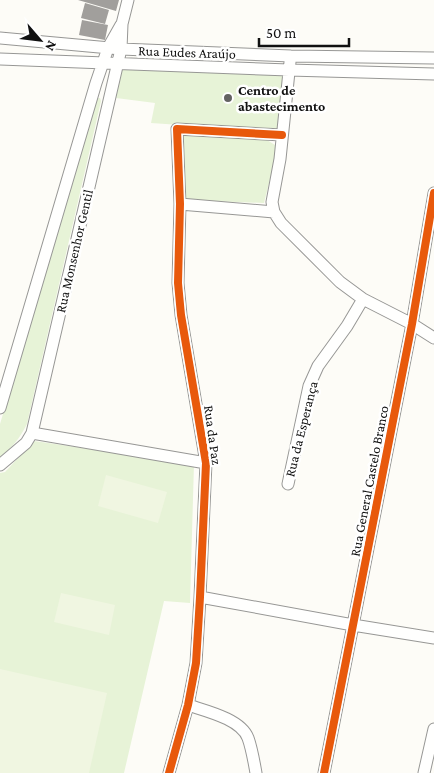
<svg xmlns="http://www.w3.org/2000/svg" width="434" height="773" font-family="'Crimson Pro',serif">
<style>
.green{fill:#e7f3d7}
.pitch{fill:#f0f6e1}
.building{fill:#a19f9c}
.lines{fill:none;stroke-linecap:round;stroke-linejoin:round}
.street-casing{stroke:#979795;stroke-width:13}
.street{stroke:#fffffe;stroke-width:11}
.cycleway-casing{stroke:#fff;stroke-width:11}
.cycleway{stroke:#e8590c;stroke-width:8}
.poi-dot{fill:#646362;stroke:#fff;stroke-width:2}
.labels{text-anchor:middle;stroke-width:5;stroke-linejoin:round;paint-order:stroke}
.street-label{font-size:14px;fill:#111;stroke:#fff}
.poi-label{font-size:14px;font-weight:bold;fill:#111;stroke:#fff;text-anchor:start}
</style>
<rect width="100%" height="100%" fill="#fdfcf7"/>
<!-- green -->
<path class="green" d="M122 68 284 75 280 132 151 123 155 103 116 98Z
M98 98H100L101 101 27 424C20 438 12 448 0 457V424L96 99Z
M183 135 267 140 275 145 276 155 264 203 185 200Z
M34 441 194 464 190 603 164 601 124 773H0V473L5 472Z"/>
<!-- pitch -->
<path class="pitch" d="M106 475 167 492 158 523 98 506Z
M61 593 115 605 109 635 54 622Z
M0 669 107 693 89 773H0Z"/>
<!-- building -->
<path class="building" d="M78 0H119L116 11Z
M85 3 109 10 105 24 81 18Z
M82 20 108 25 105 40 79 35Z"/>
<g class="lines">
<defs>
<path id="street" d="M0 38 121 49 291 56 434 58
M0 59 289 70 434 74
M290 62 280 159 272 202 274 212 281 223 340 282 363 299 412 324 434 338
M180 204 274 212
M0 408 96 83 108 48 121 25
M32 433 206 463
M0 465 26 443 32 433 121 49 122 24 128 0
M288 484 309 386 318 366 347 326 363 299
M200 597 353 625 434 638
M188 705C206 711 241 719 248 738 252 749 254 762 256 773
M169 773 188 705 196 663 200 597 206 463 181 315 178 283 180 204 177 129 282 135
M324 773 412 324 434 193
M424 773 434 729"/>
</defs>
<!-- street casing -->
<use href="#street" class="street-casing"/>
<!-- street -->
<use href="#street" class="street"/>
<defs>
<path id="cycleway" d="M169 773 188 705 196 663 200 597 206 463 181 315 178 283 180 204 177 129 282 135
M324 773 412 324 434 193"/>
</defs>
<!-- cycleway casing -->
<use href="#cycleway" class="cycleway-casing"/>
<!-- cycleway -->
<use href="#cycleway" class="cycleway"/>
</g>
<!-- markers -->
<circle class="poi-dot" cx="228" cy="98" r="5"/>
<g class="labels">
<!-- street labels -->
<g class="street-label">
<text transform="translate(187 52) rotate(2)" y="5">Rua Eudes Araújo</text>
<text transform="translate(74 251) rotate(-77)" y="5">Rua Monsenhor Gentil</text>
<text transform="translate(301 429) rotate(-76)" y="5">Rua da Esperança</text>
<text transform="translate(213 435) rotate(82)" y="5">Rua da Paz</text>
<text transform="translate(369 481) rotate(-79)" y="5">Rua General Castelo Branco</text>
</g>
<!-- poi labels -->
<g class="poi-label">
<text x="238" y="95">Centro de<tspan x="238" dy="16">abastecimento</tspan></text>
</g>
</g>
<!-- north arrow -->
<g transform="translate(40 40) rotate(118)" stroke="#ffffff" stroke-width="4" paint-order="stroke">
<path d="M0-4L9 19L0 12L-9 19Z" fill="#111111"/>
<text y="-8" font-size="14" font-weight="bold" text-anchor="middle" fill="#111111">N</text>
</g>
<!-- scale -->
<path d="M259 38v8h90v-8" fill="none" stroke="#111111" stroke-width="2.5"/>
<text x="266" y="38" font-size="15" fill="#111111" stroke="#ffffff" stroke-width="4" paint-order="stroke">50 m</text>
</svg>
